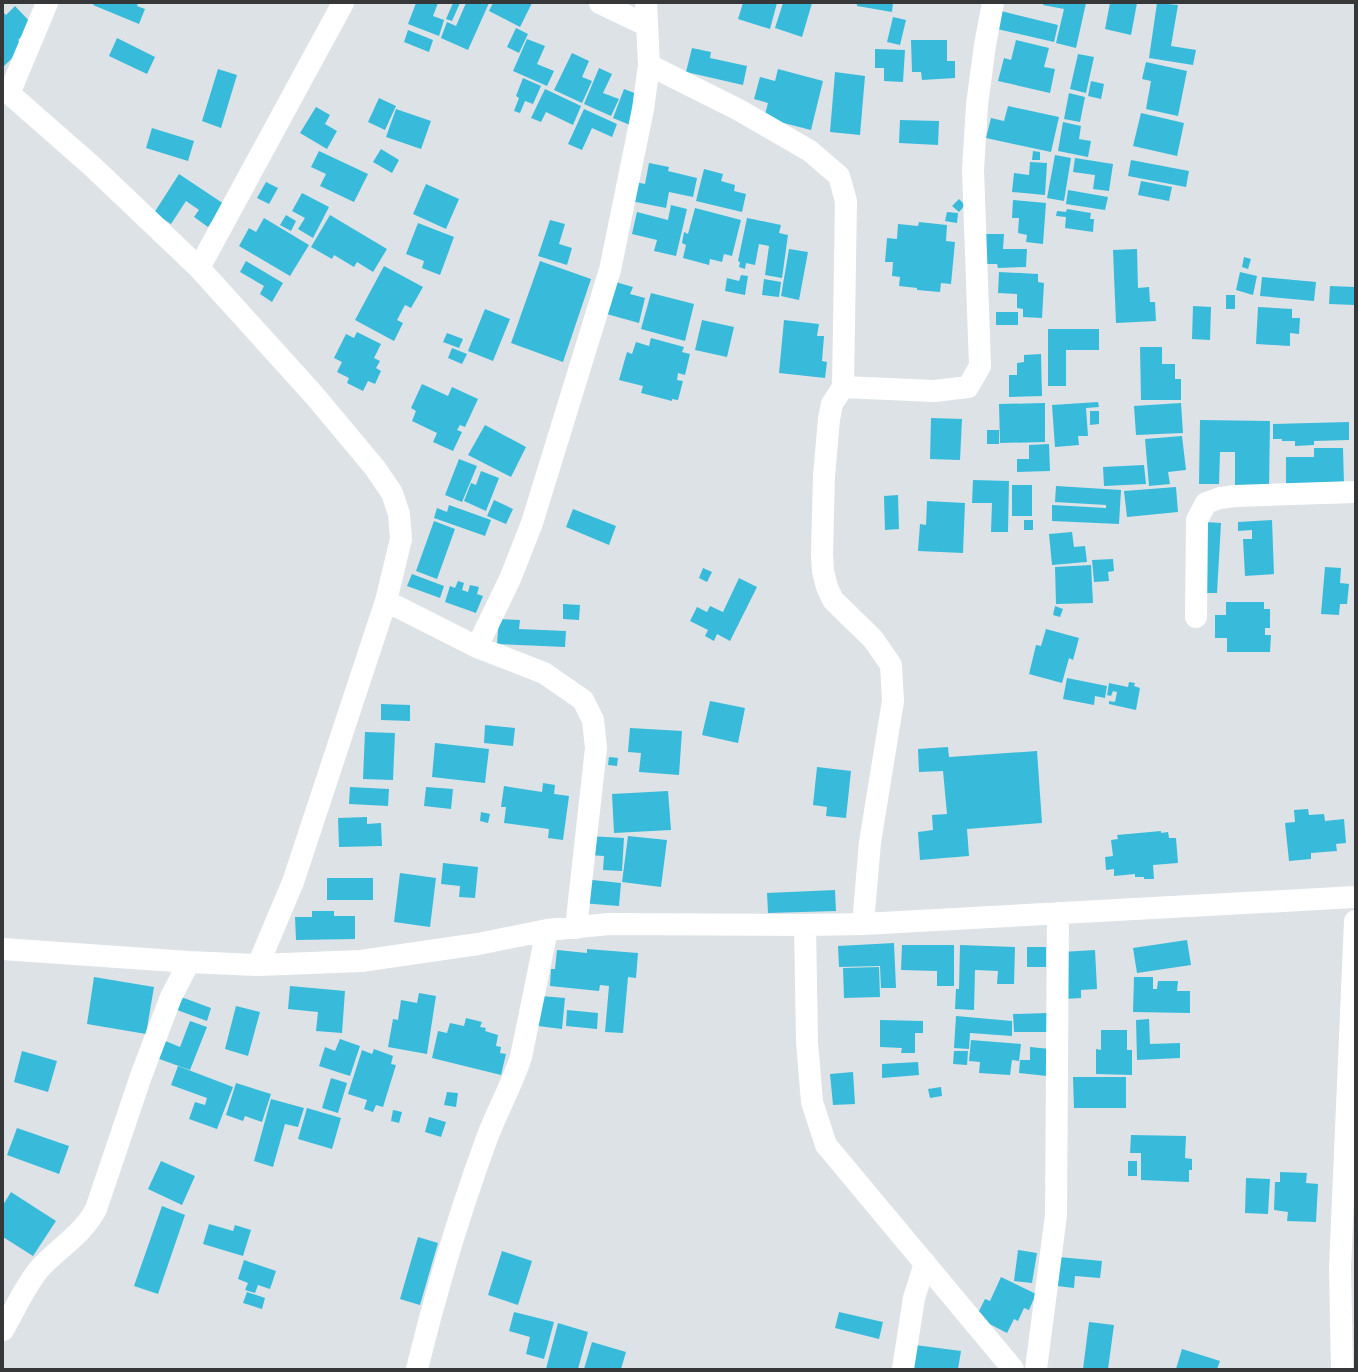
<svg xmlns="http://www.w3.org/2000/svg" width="1358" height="1372" font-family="'PT Serif',serif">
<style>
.building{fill:#38bbda}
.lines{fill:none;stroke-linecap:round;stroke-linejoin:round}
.minor{stroke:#fff;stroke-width:22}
</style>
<rect width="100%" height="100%" fill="#dde2e6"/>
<!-- building -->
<path class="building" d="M94 3H138L137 6 145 9 139 24 93 5Z
M416 3H438L433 16 444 20 439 36 408 24Z
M453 3H460L452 21 446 19Z
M466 3H489L468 50 441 38 447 22 456 26Z
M493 3H532L520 27 489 11Z
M743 3H777L770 29 738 19Z
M783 3H812L802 37 775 28Z
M857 3H893L892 12 857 6Z
M1044 3H1086L1076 48 1056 43 1064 9 1043 5Z
M1110 3H1137L1131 35 1105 29Z
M1157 3 1178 5 1171 46 1196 50 1193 65 1149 58Z
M15 6 33 25 18 40 24 47 3 67V12L6 15Z
M1001 11 1058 25 1054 42 997 29Z
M893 17 906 20 900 45 887 42Z
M516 28 528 34 519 53 507 47Z
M408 30 433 40 429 52 404 42Z
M117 38 155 57 147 74 109 56Z
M527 39 545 46 537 64 554 71 547 86 513 71Z
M911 40H947V61H955V78L922 80 921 72H912Z
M1016 40 1049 48 1044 67 1055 69 1050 93 998 81 1004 58 1011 60Z
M692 48 711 52 710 58 747 66 743 85 686 72Z
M875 49 905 50 903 82 884 81V68H875Z
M572 53 589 61 582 77 592 81 582 103 554 90Z
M1078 54 1094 57 1086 93 1070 89Z
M1146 62 1187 71 1178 116 1146 109 1151 81 1142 79Z
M599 68 612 74 603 93 619 99 611 116 584 104Z
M218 69 237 75 221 128 202 121Z
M778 69 823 81 811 130 764 118 768 103 754 99 760 77 775 81Z
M835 72 865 76 860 135 830 132Z
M523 78 541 86 533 104 525 101 520 113 514 111 519 98 516 96Z
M1091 81 1104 84 1101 99 1088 96Z
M545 89 581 106 573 125 546 112 541 122 531 118Z
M624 89 642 96 630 125 613 118Z
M1069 93 1085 97 1080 122 1064 119Z
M379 98 396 106 385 130 368 122Z
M1008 106 1059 117 1051 152 986 138 991 118 1004 121Z
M316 107 330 115 325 124 337 131 327 149 300 133Z
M396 109 431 121 421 149 386 137Z
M584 109 617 124 612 137 592 128 582 150 568 144Z
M1141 113 1184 123 1177 156 1133 146Z
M900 120 939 121 938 145 899 143Z
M1063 122 1081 126 1079 139 1091 141 1088 157 1058 151Z
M152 128 194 141 188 161 146 148Z
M381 149 399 160 392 173 373 162Z
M319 151 368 174 354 202 320 186 326 174 311 167Z
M1033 151 1040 152V160H1032Z
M1055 155 1071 158 1064 201 1047 198Z
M1075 158 1113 164 1109 191 1093 189 1095 175 1073 172Z
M1131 160 1189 171 1186 187 1128 176Z
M1030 162 1047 163 1045 195 1012 192 1014 173 1029 175Z
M649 163 669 167 668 171 697 178 693 197 669 192 666 208 631 201 635 182 645 184Z
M704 169 723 174 721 181 735 185 734 191 746 194 742 212 696 201Z
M179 174 224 204 208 227 194 217 199 210 186 201 171 224 154 213Z
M1141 181 1172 187 1169 201 1138 195Z
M266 182 278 188 269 204 257 198Z
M426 184 459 199 446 229 413 214Z
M1068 190 1108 197 1105 210 1066 204Z
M302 193 329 207 313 238 298 229 305 218 292 211Z
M959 199 965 205 959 212 952 206Z
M1013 200 1046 203 1043 244 1026 242 1027 235 1018 233 1019 218H1012Z
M671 205 687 209 676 256 654 251 657 240 632 234 637 212 668 220Z
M695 208 741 220 732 256 724 254 722 262 710 259 709 265 683 258 686 245 682 243 684 232 688 234Z
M1067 209 1091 213 1090 219H1094L1093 232 1065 228 1066 217 1056 216 1057 211 1066 212Z
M947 212 958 213 957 223 945 221Z
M286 215 296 221 291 231 280 225Z
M330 215 387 249 373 272 357 262 354 267 334 255 332 259 311 247Z
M264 218 309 245 290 276 239 246 249 228 256 232Z
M747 218 781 225 779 233 788 235 782 278 765 275 769 246 759 244 755 265 746 263 745 269 739 267 740 262 738 261Z
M550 220 565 224 559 244 572 248 567 265 538 256Z
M919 222 947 225 946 241 955 242 951 284 941 283 940 292 917 290V288L899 286 900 277 892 276 893 262H885L887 238 897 239 898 224 918 226Z
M418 223 454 237 440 275 422 268 424 261 406 254Z
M978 234H1004L1003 249H1027L1026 267 998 268 997 264H979Z
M789 249 808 252 799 300 781 296Z
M1137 249 1138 288 1149 287 1150 302H1155L1156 321 1116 323 1113 250Z
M1244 257 1251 259 1248 269 1242 267Z
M246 261 283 283 272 302 260 294 264 286 240 272Z
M540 261 591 279 563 362 511 343Z
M384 266 423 287 411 308 405 305 397 320 403 323 394 341 355 320Z
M999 272 1038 274V282L1044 283 1042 318 1023 317V309L1017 308V294L998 293Z
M1240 272 1257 276 1253 295 1236 290Z
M741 275 748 276 745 295 725 291 727 278 739 281Z
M1262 277 1316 282 1314 301 1260 296Z
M764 279 781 282 779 297 762 295Z
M612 281 633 287 630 294 645 298 639 323 603 313Z
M1330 286 1355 287V305L1329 304Z
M651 293 694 304 685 341 641 329Z
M1226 295H1235V309H1226Z
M1193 306 1211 307 1210 340 1192 339Z
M1258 307 1292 309V318H1300L1299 334 1290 333V346L1256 344Z
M485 309 510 319 493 361 468 351Z
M996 312H1018V325H996Z
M702 320 734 327 727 357 695 350Z
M784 320 819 324 817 336H824L822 361 827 362 825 378 779 373Z
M1048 329H1099V350H1066V386H1048Z
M357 332 381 344 374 358 380 361 376 368 381 371 375 384 368 381 363 391 347 383 349 378 337 372 342 362 334 358 346 334 354 338Z
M447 333 463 339 459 348 443 342Z
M651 338 684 347 682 352 690 354 685 375 678 373 677 380 683 381 678 400 672 399V401L641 393 643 386 619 380 627 352 632 354 636 342 649 346Z
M1140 347H1162V364H1175V379H1181V400H1141Z
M452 348 467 354 462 364 448 358Z
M1041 354 1042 396 1009 397V375H1017V363L1024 362V355Z
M422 384 448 396 452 387 478 399 465 427 460 425 457 430 462 432 453 451 433 442 437 433 412 421 416 411 411 408Z
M1098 402 1099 407 1086 408 1088 436H1078L1079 445 1055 447 1052 405Z
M1045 403V442L1000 443 999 404Z
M1181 403 1183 433 1136 435 1134 406Z
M1090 411H1099V424L1090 425Z
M931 418 962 419 960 460 930 459Z
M1200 420 1270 421 1269 490 1235 489V452H1220L1219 484H1199Z
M1349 422V440L1314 441V445L1295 446V441H1282V439H1273V424Z
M485 425 526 447 511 477 468 455Z
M987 430H999V444H987Z
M1182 436 1186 470 1168 472 1170 484 1149 486 1145 439Z
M1049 444 1050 471 1017 472V459H1029V445Z
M1314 448H1343L1344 485H1286V457H1314Z
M459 459 477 466 462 502 445 495Z
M1144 465 1146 484 1104 486 1103 467Z
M481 471 499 478 486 511 464 501 471 483 476 485Z
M973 480 1009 481 1008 532H991L992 503H972Z
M1012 485H1032V516H1012Z
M1056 486 1121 490 1119 524 1052 521V505L1106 508V505L1055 502Z
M1176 487 1178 512 1127 517 1124 491Z
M898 495 899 529 885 530 884 496Z
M494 500 513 509 506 524 487 516Z
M927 501 965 503 963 553 918 551 920 524 926 525Z
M449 505 491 520 485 536 434 518 437 508 447 512Z
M573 509 616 526 609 545 566 527Z
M1024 520H1033V530H1024Z
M1272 520 1274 574 1245 576 1243 539H1252V530L1238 531V522Z
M434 521 455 529 437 579 416 571Z
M1206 522 1221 523 1217 593H1202Z
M1072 532 1074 547 1085 546 1087 562 1052 565 1049 534Z
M1113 559 1114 571 1108 572 1109 581 1094 582 1092 560Z
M1091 565 1093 603 1056 604 1055 567Z
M1325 567 1341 568 1340 583 1349 584 1347 604H1340L1339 615 1321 614Z
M703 568 712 572 707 582 699 578Z
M412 574 444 586 440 598 407 586Z
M739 578 757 587 730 641 717 634 714 641 705 636 708 630 690 621 697 607 707 612 710 606 723 612Z
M458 581 464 583 462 590 468 592 470 585 479 587 477 594 483 596 476 613 445 602 450 586 455 588Z
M1226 602H1264V609H1270V628H1265V635H1271L1270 652H1227V638H1215V615H1226Z
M563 604 580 605 579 620 563 619Z
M1055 606 1063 609 1060 617 1053 615Z
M499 619 520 620 519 629 566 631 565 647 497 644Z
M1046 629 1079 638 1073 660 1069 658 1062 683 1029 674 1036 645 1041 646Z
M1067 678 1107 686 1105 698 1095 696 1094 705 1063 699Z
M1129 682 1135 683 1134 686 1140 688 1136 710 1109 704V701L1115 702 1117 692 1113 691 1111 696 1107 695 1109 683 1128 687Z
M710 701 745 708 738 743 702 735Z
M381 704 410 705V721L381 720Z
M485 725 515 728 513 746 484 743Z
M630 728 682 731 679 775 639 772 641 753 628 752Z
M365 732 395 733 393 780 363 779Z
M435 743 489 749 485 783 432 777Z
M948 747 949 757 1037 751 1042 823 967 829 969 856 920 860 918 832 933 830 932 815 947 814 943 771 919 772 918 749Z
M609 757 618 758 617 766 608 765Z
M817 767 851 771 846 818 826 816 827 807 813 805Z
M543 783 555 785 554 794 569 796 563 840 548 838 549 829 504 823 506 807H501L504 786 542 792Z
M350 787 389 789 388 806 349 804Z
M426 787 453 789 451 809 424 806Z
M668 791 671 830 614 833 612 794Z
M1308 809 1309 815 1324 814 1325 821 1344 819 1346 843 1336 844 1337 851 1311 853V859L1289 861 1285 823 1295 822 1294 810Z
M481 812 490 814 488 823 480 821Z
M367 817V824L381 823 382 846 339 847 338 818Z
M1161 831V833L1168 832 1169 838H1176L1178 863 1153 865 1154 879H1144V877H1135V874L1114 876V869L1106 870 1105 857 1113 856 1111 840 1118 839 1117 835Z
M589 836 624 838 622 871 603 870 604 856 588 855Z
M628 836 667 840 661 887 622 882Z
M443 863 478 867 475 898 459 897 460 886 441 884Z
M400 873 436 878 430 927 394 922Z
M327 878H373V900H327Z
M583 879 621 883 619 906 581 903Z
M835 890 836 911 768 913 767 893Z
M312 911H334V916H355V939L296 940 295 917H312Z
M1187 940 1191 965 1137 973 1133 948Z
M894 943 896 988H881L880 966 839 967 838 946Z
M902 945H954V986H937V971L901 970Z
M960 945 1015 947 1014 984H997L998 971 975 970 974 1010 955 1009 956 989H959Z
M1027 947H1046V967H1027Z
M587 949 638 953 636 978 628 977 623 1033 605 1032 609 986 600 985 599 991 550 986 551 969H555L557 950 587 953Z
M1095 950 1097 989 1081 990V998L1064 999 1062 952Z
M879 967 880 997 844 998 843 968Z
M94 977 154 987 146 1034 87 1024Z
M1134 977H1153V989H1157L1158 981H1178L1177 991H1190V1013L1133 1012Z
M290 986 345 991 342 1033 316 1031 318 1012 288 1009Z
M419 993 436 996 427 1054 388 1047 393 1019 398 1020 401 1000 417 1003Z
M173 994 211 1008 207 1021 169 1007Z
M541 996 565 998 562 1029 538 1026Z
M236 1006 260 1012 248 1056 225 1049Z
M567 1010 598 1013 597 1029 566 1026Z
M1049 1013V1032H1014L1013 1014Z
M956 1016 1012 1021V1036L970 1033 969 1049 954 1048Z
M466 1018 482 1022 480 1027 486 1028 485 1031 498 1035 496 1046 501 1047 500 1053 506 1054 501 1075 432 1058 438 1031 447 1033 450 1023 464 1026Z
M1149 1019 1150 1044 1180 1043V1058L1137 1060 1136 1020Z
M880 1020 923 1021V1033H915V1053H901L902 1048 880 1047Z
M190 1021 207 1027 190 1070 151 1056 158 1038 180 1047Z
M1101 1030H1127V1050H1132V1075L1096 1074V1049L1101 1050Z
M340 1039 360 1046 350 1076 319 1066 325 1047 335 1051Z
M971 1040 1021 1044 1019 1061 1012 1060 1010 1075 979 1073 980 1062 969 1061Z
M1030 1047 1050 1049 1047 1076 1019 1073 1020 1060H1030Z
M374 1049 393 1056 391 1064 396 1065 383 1107 376 1105 373 1112 364 1109 367 1100 348 1094 362 1050 372 1054Z
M22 1051 57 1061 48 1092 14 1082Z
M954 1051H968L967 1065 953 1064Z
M918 1062 919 1075 882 1078V1064Z
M178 1066 233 1087 217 1129 189 1119 195 1102 205 1105 207 1098 171 1085Z
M853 1072 855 1104 833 1105 830 1074Z
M1073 1077H1126V1108H1074Z
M331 1078 347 1083 338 1113 322 1108Z
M236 1083 271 1094 262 1122 245 1116 243 1121 226 1115Z
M941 1087 942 1096 930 1098 928 1089Z
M447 1092 458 1093 456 1107 444 1105Z
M271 1099 304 1108 298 1127 285 1124 273 1167 254 1161Z
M307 1108 341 1118 332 1149 298 1139Z
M393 1110 402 1112 399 1123 391 1121Z
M429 1117 446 1122 441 1137 425 1132Z
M17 1128 69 1146 59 1174 7 1155Z
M1131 1135 1186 1136 1185 1158 1192 1159V1170H1189V1182L1141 1180V1153H1130Z
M161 1161 195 1176 182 1205 148 1189Z
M1128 1161H1137V1176H1128Z
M1280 1172 1307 1173 1306 1183 1318 1184 1316 1222 1287 1221 1288 1212 1274 1210 1275 1182H1280Z
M1246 1178 1270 1179 1268 1214 1245 1213Z
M11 1192 56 1221 33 1256 3 1237V1205Z
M162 1206 185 1215 158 1294 134 1286Z
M209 1224 233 1231 235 1225 251 1230 243 1256 203 1244Z
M418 1237 438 1243 420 1305 400 1299Z
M1018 1250 1037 1253 1032 1283 1014 1281Z
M502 1251 532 1261 518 1305 488 1295Z
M1059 1257 1102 1261 1100 1278 1075 1276 1074 1288 1057 1286Z
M244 1260 276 1271 270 1289 258 1285 255 1293 245 1290 248 1283 238 1279Z
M1001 1277 1036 1294 1029 1310 1024 1308 1018 1321 1014 1319 1007 1333 976 1317 985 1299 990 1301Z
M247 1292 265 1298 262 1309 243 1303Z
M514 1312 554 1322 544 1359 526 1354 530 1337 509 1331Z
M839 1312 883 1322 879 1339 835 1328Z
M1089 1322 1114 1325 1108 1369H1083Z
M558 1323 588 1332 578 1369H546Z
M592 1342 626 1352 621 1369H584Z
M915 1345 961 1351 958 1369H912Z
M1182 1349 1220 1361 1217 1369H1176Z"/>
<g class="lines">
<!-- minor -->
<path class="minor" d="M600 3 646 25
M649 65 739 110 810 151 839 176 846 201 843 387
M3 88 93 167 199 268 314 395 375 468 392 493 399 514 401 539 386 601 293 882 258 965
M9 94 47 3
M199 268 343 3
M386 601 477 647 544 673 583 700 593 720 596 748 576 928
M1196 617 1197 520 1206 503 1220 498 1235 496 1355 492
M477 647 510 579 532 523 610 270 643 109 649 65 646 3
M863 924 870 842 893 701 891 665 873 639 833 600 827 587 823 571 822 554 824 476 829 419 832 404 843 387 934 391 968 387 980 366 973 170 977 105 985 45 993 3
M805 925 807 1042 812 1102 826 1145 1013 1369
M3 949 189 962 258 965 361 961 478 944 547 930 609 924 805 925 863 924 1355 897
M3 1330C15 1310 25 1285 41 1267 60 1247 83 1234 96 1209L141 1076 171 997 189 962
M417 1369C436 1291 459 1214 487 1138 497 1111 512 1085 521 1057L547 930
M903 1369 914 1298 925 1263
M1036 1369 1056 1215 1058 913
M1342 1369 1340 1268 1355 921"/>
</g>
<!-- border -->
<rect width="1358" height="1372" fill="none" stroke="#353739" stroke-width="8"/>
</svg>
